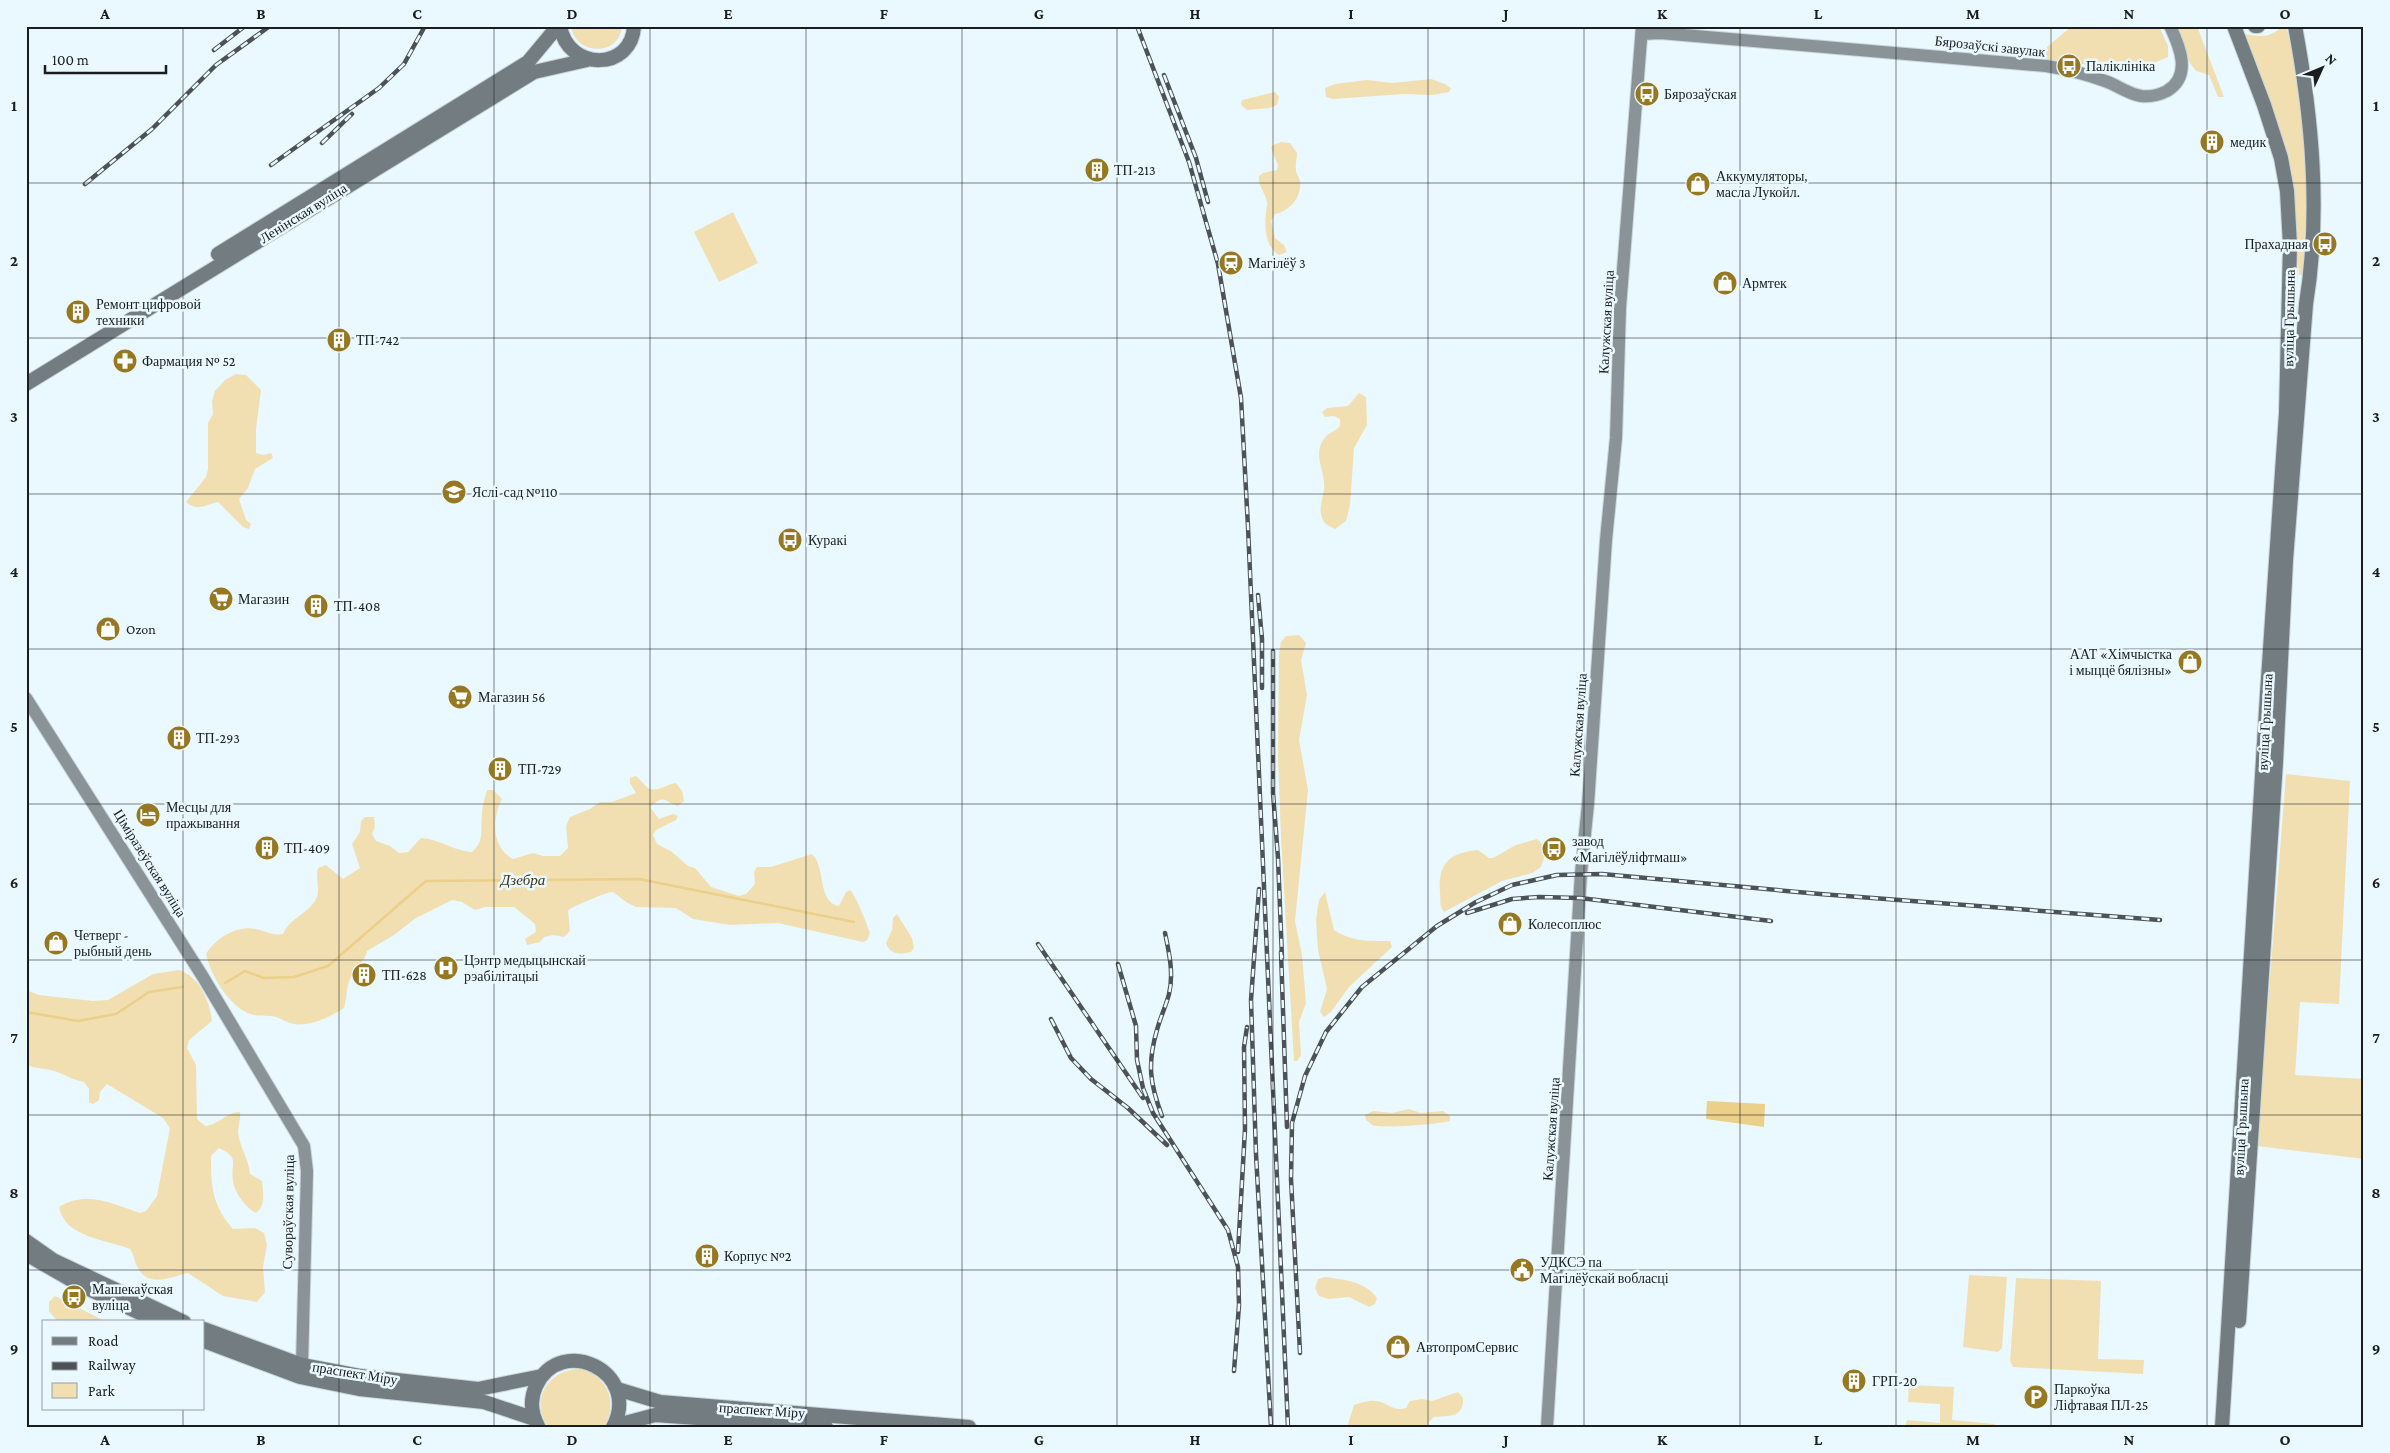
<svg xmlns="http://www.w3.org/2000/svg" width="2390" height="1453" font-family="'Crimson Pro',serif">
<style>
.green{fill:#f1dfb2}
.water{fill:#eccf88}
.lines{fill:none;stroke-linecap:round;stroke-linejoin:round}
.stream{stroke:#eccf88;stroke-width:2.5}
.secondary-casing{stroke:#c9d5db;stroke-width:14}
.primary-casing{stroke:#c9d5db;stroke-width:16}
.secondary{stroke:#8a9397;stroke-width:12}
.primary{stroke:#727c81;stroke-width:14}
.rail-casing{stroke:#4c5256;stroke-width:4.5}
.rail{stroke:#eaf8ff;stroke-width:2.5;stroke-dasharray:8;stroke-linecap:butt}
.grid{fill:none;stroke:#191d20;stroke-width:1;stroke-opacity:0.55}
.labels{text-anchor:middle;stroke-width:5;stroke-linejoin:round;paint-order:stroke}
.street-label{font-size:14px;fill:#191d20;stroke:#eaf8ff}
.poi-label{font-size:14px;fill:#191d20;stroke:#eaf8ff;text-anchor:start}
.water-label{font-size:15px;font-style:italic;fill:#413515;stroke:#eaf8ff}
.neatline{fill:none;stroke:#191d20;stroke-width:2}
.grid-label{font-size:16px;text-anchor:middle;font-weight:bold;fill:#191d20}
</style>
<rect width="100%" height="100%" fill="#eaf8ff"/>
<!-- green -->
<path class="green" d="M571 26H622C620 57 575 56 571 26Z
M2072 26H2159L2168 46V57L2145 67 2120 61 2108 73C2088 65 2067 58 2045 61L2047 47Z
M2175 26H2197L2224 97H2218L2209 75 2196 71 2190 63Z
M2283 26H2286C2291 45 2296 64 2299 83 2310 146 2306 211 2303 275H2299L2293 187 2278 127 2245 34C2261 37 2270 38 2283 26Z
M1431 79 1445 84 1451 88 1449 92 1432 95 1404 94 1333 99 1326 97 1325 88 1335 84 1367 80 1393 83Z
M1275 92 1279 97 1277 105 1269 108 1247 110 1241 105 1242 100Z
M1281 142 1290 143 1297 153C1297 158 1295 165 1296 170 1296 174 1299 177 1300 181 1302 197 1290 211 1275 214L1271 221 1275 238 1284 245 1287 252 1279 255C1266 247 1264 228 1266 213 1266 209 1268 205 1267 202 1265 192 1258 186 1259 176L1263 173 1277 170 1278 165 1271 148 1273 145Z
M733 212 758 263 719 282 694 232Z
M236 374 246 375 261 390 256 429V453L263 455 271 453 273 458 255 469 248 488 239 499 246 520 251 524 249 529 243 527 218 502C204 505 198 512 186 502L206 477 208 469V423L213 414 212 401 215 391 225 380Z
M1359 393 1366 397 1367 425 1354 448 1350 505 1346 521 1335 529C1330 526 1325 525 1323 520 1316 507 1326 495 1324 482 1323 467 1314 455 1323 440 1327 433 1335 432 1340 426V419L1334 416 1325 417 1322 412 1327 408 1348 406Z
M1299 635 1306 643 1301 660 1307 695 1299 740 1308 790 1295 921 1302 955 1306 1003 1299 1022 1301 1055 1297 1061H1294L1281 837 1278 757 1279 653 1281 642 1286 636Z
M2286 774 2350 781 2339 1004 2300 1002 2295 1075 2364 1079V1159L2257 1146Z
M636 776C640 779 644 785 648 788 657 793 667 784 676 783L682 791 684 801 678 806C663 801 665 794 650 807L659 819 673 814 678 816 676 820 656 830 653 835 657 844 672 852 688 866 695 868 711 887 739 896 746 894 755 884 754 872 757 867H771L812 854C826 867 817 902 839 906L846 892 850 890C856 896 867 924 870 933L867 940 863 942 778 923 730 925 693 919 676 908 636 907 626 902 613 892C606 892 575 906 568 910L570 931 564 937 553 935 544 937 540 942 527 945 525 939 536 932 535 924 514 907H485L475 910 462 902 452 900 416 918 394 935 367 951C365 962 355 968 350 979 346 988 347 998 344 1008 332 1016 310 1027 294 1024 288 1023 282 1019 276 1017 268 1015 258 1017 250 1014 228 1005 211 976 206 954 216 938 236 925 256 929 265 931 273 936 283 934 290 918 309 913 316 899 321 890 315 879 318 868L326 865 343 879 360 868 352 844 360 832 361 821 365 817H374L375 827 372 834 376 841 390 846 399 853 408 852 421 838C439 839 454 851 472 852 485 841 480 830 482 815 482 806 485 798 487 790H493L502 799C492 819 491 847 513 859L533 853 543 856H560L568 848 566 826 570 817 590 809 600 802H612L636 793 630 783V778Z
M1537 839 1543 845 1544 858 1541 867 1532 873 1502 881 1444 912C1439 905 1441 901 1440 893 1438 864 1448 853 1478 850L1489 858H1493L1516 845Z
M1325 892 1334 930C1352 942 1369 941 1390 941L1392 947 1349 987 1331 1012 1324 1017 1320 1012 1327 989 1318 950 1316 920 1319 900Z
M897 914 912 938 914 948 911 952C900 955 889 954 886 943L892 930 893 918Z
M179 970C199 976 210 1001 212 1021L189 1040 187 1048 196 1065 197 1119 205 1126C219 1125 226 1112 240 1112 241 1120 238 1125 238 1132 239 1146 249 1159 250 1174L262 1181C263 1192 266 1206 256 1213 246 1208 234 1192 233 1181 230 1163 241 1158 219 1148L211 1156C211 1187 212 1205 233 1229L255 1228 264 1233 267 1245 263 1267 265 1292 257 1302 223 1296 188 1273C172 1276 149 1289 138 1268 134 1262 135 1256 130 1249 107 1240 64 1237 59 1207 86 1190 113 1204 140 1213L146 1211 157 1196 170 1128 163 1118 107 1084 100 1092 99 1100 93 1104 89 1102V1089L84 1082C72 1080 65 1074 54 1071 44 1068 36 1069 27 1065L26 990 39 995 93 1001 108 1000 153 974Z
M1409 1109 1421 1113 1443 1111 1450 1116V1121C1440 1124 1381 1129 1372 1125 1370 1123 1368 1121 1366 1120L1365 1115 1373 1111 1392 1113Z
M1969 1275 2007 1277 2002 1348 1998 1352 1963 1347Z
M1325 1277C1344 1280 1365 1281 1377 1298L1375 1304 1369 1307 1349 1297 1329 1299 1319 1296 1315 1288 1318 1279Z
M2016 1278 2101 1281 2098 1359 2144 1360 2143 1374 2013 1367 2010 1361Z
M55 1296 107 1322H58L49 1311V1302Z
M581 1369C607 1376 618 1402 605 1425L548 1427C529 1400 549 1368 581 1369Z
M1909 1385 1954 1387 1952 1420 1995 1424V1427H1905L1907 1420 1940 1423V1404L1908 1402Z
M1458 1392 1463 1398C1464 1418 1449 1416 1434 1417L1429 1422 1428 1427H1347L1354 1405C1361 1403 1368 1400 1375 1401 1388 1402 1392 1412 1406 1408L1410 1401 1422 1399 1432 1401Z"/>
<!-- water -->
<path class="water" d="M1707 1101 1765 1104 1764 1127 1706 1119Z"/>
<g class="lines">
<!-- stream -->
<path class="stream" d="M225 983 245 971 264 978 294 977 328 966 426 881 639 879 854 922
M26 1012 78 1021 116 1014 149 992 183 987"/>
<defs>
<path id="secondary" d="M1642 34 1660 33 2046 66C2066 69 2086 74 2105 81 2117 85 2128 94 2141 96 2149 97 2159 95 2167 91 2192 76 2180 47 2170 26
M26 698 203 977 304 1146 307 1171 302 1365
M1547 1427 1581 873 1588 804 1606 540 1616 438 1620 308 1642 26"/>
<path id="primary" d="M560 26C568 72 632 71 634 26
M2255 26H2258
M218 254 528 62 558 26
M26 384 534 72 587 60
M26 1241 53 1260 184 1322
M26 1254 80 1285 159 1322
M2239 1321 2276 762 2286 560 2306 304C2321 212 2312 117 2295 26
M204 1329 302 1365 360 1376 478 1389 542 1376
M204 1341 300 1377 359 1389 484 1402 535 1419
M617 1389 660 1402 969 1427
M538 1426C531 1413 530 1399 536 1386 561 1333 642 1372 613 1427
M614 1426 655 1415 826 1427
M2222 1427 2267 694 2286 413 2290 245 2287 191 2281 158 2264 105 2234 26"/>
</defs>
<!-- secondary casing -->
<use href="#secondary" class="secondary-casing"/>
<!-- primary casing -->
<use href="#primary" class="primary-casing"/>
<!-- secondary -->
<use href="#secondary" class="secondary"/>
<!-- primary -->
<use href="#primary" class="primary"/>
<defs>
<path id="rail" d="M1137 26 1189 162 1218 264 1241 398 1248 527 1288 1427
M214 50 245 26
M1164 75 1196 158 1208 202
M322 143 352 114
M271 165 379 88 404 64 425 26
M85 184 152 129 216 65 270 26
M1258 595 1262 639V688
M1273 651V793L1278 858 1282 958
M1259 889 1251 1000 1256 1154 1271 1427
M1467 913 1512 899 1539 897 1580 898 1771 921
M1038 944 1143 1098
M1281 952 1287 1127
M1118 964 1136 1026 1137 1060 1143 1088 1153 1113 1228 1230 1238 1267 1239 1305 1234 1371
M1051 1019 1071 1058 1091 1079 1128 1108 1167 1145
M1162 1116C1150 1084 1147 1064 1157 1030 1160 1018 1166 1006 1169 994 1174 974 1169 952 1165 933
M1238 1252 1245 1129 1244 1047 1247 1027
M1300 1353 1291 1179 1292 1123 1305 1076 1326 1032 1362 987 1437 926 1476 902 1512 885 1557 875 1602 874 1820 894 2160 920"/>
</defs>
<!-- rail casing -->
<use href="#rail" class="rail-casing"/>
<!-- rail -->
<use href="#rail" class="rail"/>
</g>
<!-- grid -->
<path class="grid" d="M183 26V1322M339 26V1427M494 26V1427M650 26V1427M806 26V1427M962 26V1427M1117 26V1427M1273 26V1427M1428 26V1427M1584 26V1427M1740 26V1427M1896 26V1427M2051 26V1427M2207 26V1427M26 183H2364M26 338H2364M26 494H2364M26 649H2364M26 804H2364M26 960H2364M26 1115H2364M26 1270H2364M183 1409V1427"/>
<!-- icons -->
<defs>
<symbol id="bus-disc" viewBox="-11 -11 22 22"><circle r="9.5" fill="#967820" stroke="#eaf8ff"/><path d="M-5-6H5V4H4V6H2V4H-2V6H-4V4H-5ZM-3.5-4V0h7V-4ZM-3.5 1.2v1.5H-2V1.2ZM2 1.2v1.5H3.5V1.2Z" fill="#fff"/></symbol>
<symbol id="building-disc" viewBox="-11 -11 22 22"><circle r="9.5" fill="#967820" stroke="#eaf8ff"/><path d="M-4-6H4V6H1V3H-1V6H-4ZM-2.5-4.3h1.7v1.8h-1.7ZM.8-4.3h1.7v1.8H.8ZM-2.5-1h1.7V.8h-1.7ZM.8-1h1.7V.8H.8Z" fill="#fff"/></symbol>
<symbol id="shop-disc" viewBox="-11 -11 22 22"><circle r="9.5" fill="#967820" stroke="#eaf8ff"/><path d="M-5-2.5h2.3a2.7 3.5 0 0 1 5.4 0H5L5.5 6h-11ZM-1.5-2.5h3a1.5 2.3 0 0 0-3 0Z" fill="#fff"/></symbol>
<symbol id="station-disc" viewBox="-11 -11 22 22"><circle r="9.5" fill="#967820" stroke="#eaf8ff"/><path d="M-3-6H3Q5-6 5-4V2Q5 4 3 4L4.5 6H3L1.5 4h-3L-3 6H-4.5L-3 4Q-5 4-5 2V-4Q-5-6-3-6ZM-3.5-4v3h7v-3ZM-3.5 1v1.5H-2V1ZM2 1v1.5H3.5V1Z" fill="#fff"/></symbol>
<symbol id="pharmacy-disc" viewBox="-11 -11 22 22"><circle r="9.5" fill="#967820" stroke="#eaf8ff"/><path d="M-2-6h4v4h4v4h-4v4h-4v-4h-4v-4h4Z" fill="#fff"/></symbol>
<symbol id="school-disc" viewBox="-11 -11 22 22"><circle r="9.5" fill="#967820" stroke="#eaf8ff"/><path d="M0-5L7-2L0 1L-7-2ZM-4 1L0 2.5L4 1V4Q0 6-4 4Z" fill="#fff"/></symbol>
<symbol id="supermarket-disc" viewBox="-11 -11 22 22"><circle r="9.5" fill="#967820" stroke="#eaf8ff"/><path d="M-6-5.5h2.5l.6 2H6L4.5 2H-2.5L-4.4-4H-6ZM-1.5 3.2a1.3 1.3 0 1 0 .1 0ZM3 3.2a1.3 1.3 0 1 0 .1 0Z" fill="#fff"/></symbol>
<symbol id="hotel-disc" viewBox="-11 -11 22 22"><circle r="9.5" fill="#967820" stroke="#eaf8ff"/><path d="M-6-4.5h1.5V1H6V5H4.5V3h-9V5H-6ZM-4 0a1.8 1.8 0 1 1 3.6 0ZM.5 0V-2.5h3Q6-2.5 6 0Z" fill="#fff"/></symbol>
<symbol id="hospital-disc" viewBox="-11 -11 22 22"><circle r="9.5" fill="#967820" stroke="#eaf8ff"/><path d="M-5-5h3v3.5h4V-5h3V5h-3V1.5h-4V5h-3Z" fill="#fff"/></symbol>
<symbol id="civic-disc" viewBox="-11 -11 22 22"><circle r="9.5" fill="#967820" stroke="#eaf8ff"/><path d="M-.6-6.5H3V-4.5H.6V-3L4-1V1h2V6H-6V1h2V-1L-.6-3ZM-1.2 2.5V6h2.4V2.5Z" fill="#fff"/></symbol>
<symbol id="parking-disc" viewBox="-11 -11 22 22"><circle r="9.5" fill="#967820" stroke="#eaf8ff"/><path d="M-3.5-5.5H1a3.5 3.5 0 0 1 0 7H-1V5.5H-3.5ZM-1-3.4V-.6H.8a1.4 1.4 0 0 0 0-2.8Z" fill="#fff"/></symbol>
</defs>
<g fill-rule="evenodd">
<use href="#bus-disc" x="2055" y="52" width="28" height="28"/>
<use href="#bus-disc" x="1633" y="80" width="28" height="28"/>
<use href="#building-disc" x="2198" y="128" width="28" height="28"/>
<use href="#building-disc" x="1083" y="156" width="28" height="28"/>
<use href="#shop-disc" x="1684" y="170" width="28" height="28"/>
<use href="#bus-disc" x="2311" y="230" width="28" height="28"/>
<use href="#station-disc" x="1217" y="249" width="28" height="28"/>
<use href="#shop-disc" x="1711" y="269" width="28" height="28"/>
<use href="#building-disc" x="64" y="298" width="28" height="28"/>
<use href="#building-disc" x="325" y="326" width="28" height="28"/>
<use href="#pharmacy-disc" x="111" y="347" width="28" height="28"/>
<use href="#school-disc" x="440" y="478" width="28" height="28"/>
<use href="#bus-disc" x="776" y="526" width="28" height="28"/>
<use href="#supermarket-disc" x="207" y="585" width="28" height="28"/>
<use href="#building-disc" x="302" y="592" width="28" height="28"/>
<use href="#shop-disc" x="94" y="615" width="28" height="28"/>
<use href="#shop-disc" x="2176" y="648" width="28" height="28"/>
<use href="#supermarket-disc" x="446" y="683" width="28" height="28"/>
<use href="#building-disc" x="165" y="724" width="28" height="28"/>
<use href="#building-disc" x="486" y="755" width="28" height="28"/>
<use href="#hotel-disc" x="134" y="801" width="28" height="28"/>
<use href="#building-disc" x="253" y="834" width="28" height="28"/>
<use href="#bus-disc" x="1540" y="835" width="28" height="28"/>
<use href="#shop-disc" x="1496" y="910" width="28" height="28"/>
<use href="#shop-disc" x="42" y="929" width="28" height="28"/>
<use href="#hospital-disc" x="432" y="954" width="28" height="28"/>
<use href="#building-disc" x="350" y="961" width="28" height="28"/>
<use href="#building-disc" x="693" y="1242" width="28" height="28"/>
<use href="#civic-disc" x="1508" y="1256" width="28" height="28"/>
<use href="#bus-disc" x="60" y="1283" width="28" height="28"/>
<use href="#shop-disc" x="1384" y="1333" width="28" height="28"/>
<use href="#building-disc" x="1840" y="1367" width="28" height="28"/>
<use href="#parking-disc" x="2022" y="1383" width="28" height="28"/>
</g>
<g class="labels">
<!-- street labels -->
<g class="street-label">
<text transform="translate(1990 46) rotate(6)" y="5">Бярозаўскі завулак</text>
<text transform="translate(303 213) rotate(-32)" y="5">Ленінская вуліца</text>
<text transform="translate(2289 318) rotate(-89)" y="5">вуліца Грышына</text>
<text transform="translate(1606 322) rotate(-87)" y="5">Калужская вуліца</text>
<text transform="translate(2265 722) rotate(-87)" y="5">вуліца Грышына</text>
<text transform="translate(1578 725) rotate(-86)" y="5">Калужская вуліца</text>
<text transform="translate(150 863) rotate(58)" y="5">Ціміразеўская вуліца</text>
<text transform="translate(2241 1127) rotate(-87)" y="5">вуліца Грышына</text>
<text transform="translate(1551 1129) rotate(-86)" y="5">Калужская вуліца</text>
<text transform="translate(288 1212) rotate(-89)" y="5">Сувораўская вуліца</text>
<text transform="translate(355 1373) rotate(9)" y="5">праспект Міру</text>
<text transform="translate(762 1410) rotate(4)" y="5">праспект Міру</text>
</g>
<!-- poi labels -->
<g class="poi-label">
<text x="2086" y="71">Паліклініка</text>
<text x="1664" y="99">Бярозаўская</text>
<text x="2230" y="147">медик</text>
<text x="1114" y="175">ТП-213</text>
<text x="1716" y="181">Аккумуляторы,<tspan x="1716" dy="16">масла Лукойл.</tspan></text>
<text x="2308" y="249" text-anchor="end">Прахадная</text>
<text x="1248" y="268">Магілёў 3</text>
<text x="1742" y="288">Армтек</text>
<text x="96" y="309">Ремонт цифровой<tspan x="96" dy="16">техники</tspan></text>
<text x="356" y="345">ТП-742</text>
<text x="142" y="366">Фармация № 52</text>
<text x="472" y="497">Яслі-сад №110</text>
<text x="808" y="545">Куракі</text>
<text x="238" y="604">Магазин</text>
<text x="334" y="611">ТП-408</text>
<text x="126" y="634">Ozon</text>
<text x="2172" y="659" text-anchor="end">ААТ «Хімчыстка<tspan x="2172" dy="16">і мыццё бялізны»</tspan></text>
<text x="478" y="702">Магазин 56</text>
<text x="196" y="743">ТП-293</text>
<text x="518" y="774">ТП-729</text>
<text x="166" y="812">Месцы для<tspan x="166" dy="16">пражывання</tspan></text>
<text x="1572" y="846">завод<tspan x="1572" dy="16">«Магілёўліфтмаш»</tspan></text>
<text x="284" y="853">ТП-409</text>
<text x="1528" y="929">Колесоплюс</text>
<text x="74" y="940">Четверг -<tspan x="74" dy="16">рыбный день</tspan></text>
<text x="464" y="965">Цэнтр медыцынскай<tspan x="464" dy="16">рэабілітацыі</tspan></text>
<text x="382" y="980">ТП-628</text>
<text x="724" y="1261">Корпус №2</text>
<text x="1540" y="1267">УДКСЭ па<tspan x="1540" dy="16">Магілёўскай вобласці</tspan></text>
<text x="92" y="1294">Машекаўская<tspan x="92" dy="16">вуліца</tspan></text>
<text x="1416" y="1352">АвтопромСервис</text>
<text x="1872" y="1386">ГРП-20</text>
<text x="2054" y="1394">Паркоўка<tspan x="2054" dy="16">Ліфтавая ПЛ-25</tspan></text>
</g>
<!-- water labels -->
<g class="water-label">
<text x="523" y="885">Дзебра</text>
</g>
</g>
<!-- border -->
<rect width="2390" height="1453" fill="none" stroke="#eaf8ff" stroke-width="55"/>
<!-- legend -->
<rect x="42" y="1320" width="162" height="90" fill="#eaf8ff" stroke="#96a0a6"/>
<rect x="52" y="1337" width="25" height="8" fill="#727c81" stroke="#96a0a6"/>
<text x="88" y="1346" font-size="15" fill="#191d20">Road</text>
<rect x="52" y="1362" width="25" height="8" fill="#4c5256" stroke="#96a0a6"/>
<text x="88" y="1370" font-size="15" fill="#191d20">Railway</text>
<rect x="52" y="1383" width="25" height="15" fill="#f1dfb2" stroke="#96a0a6"/>
<text x="88" y="1396" font-size="15" fill="#191d20">Park</text>
<!-- north arrow -->
<g transform="translate(2322 68) rotate(46)" stroke="#eaf8ff" stroke-width="4" paint-order="stroke">
<path d="M0-4L9 19L0 12L-9 19Z" fill="#191d20"/>
<text y="-8" font-size="14" font-weight="bold" text-anchor="middle" fill="#191d20">N</text>
</g>
<!-- scale -->
<path d="M45 65v8h121v-8" fill="none" stroke="#191d20" stroke-width="2.5"/>
<text x="52" y="65" font-size="15" fill="#191d20" stroke="#eaf8ff" stroke-width="4" paint-order="stroke">100 m</text>
<rect x="28" y="28" width="2334" height="1398" class="neatline"/>
<g class="grid-label">
<text x="105" y="19">A</text>
<text x="261" y="19">B</text>
<text x="417" y="19">C</text>
<text x="572" y="19">D</text>
<text x="728" y="19">E</text>
<text x="884" y="19">F</text>
<text x="1039" y="19">G</text>
<text x="1195" y="19">H</text>
<text x="1351" y="19">I</text>
<text x="1506" y="19">J</text>
<text x="1662" y="19">K</text>
<text x="1818" y="19">L</text>
<text x="1973" y="19">M</text>
<text x="2129" y="19">N</text>
<text x="2285" y="19">O</text>
<text x="14" y="111">1</text>
<text x="2376" y="111">1</text>
<text x="14" y="266">2</text>
<text x="2376" y="266">2</text>
<text x="14" y="422">3</text>
<text x="2376" y="422">3</text>
<text x="14" y="577">4</text>
<text x="2376" y="577">4</text>
<text x="14" y="732">5</text>
<text x="2376" y="732">5</text>
<text x="14" y="888">6</text>
<text x="2376" y="888">6</text>
<text x="14" y="1043">7</text>
<text x="2376" y="1043">7</text>
<text x="14" y="1198">8</text>
<text x="2376" y="1198">8</text>
<text x="14" y="1354">9</text>
<text x="2376" y="1354">9</text>
<text x="105" y="1445">A</text>
<text x="261" y="1445">B</text>
<text x="417" y="1445">C</text>
<text x="572" y="1445">D</text>
<text x="728" y="1445">E</text>
<text x="884" y="1445">F</text>
<text x="1039" y="1445">G</text>
<text x="1195" y="1445">H</text>
<text x="1351" y="1445">I</text>
<text x="1506" y="1445">J</text>
<text x="1662" y="1445">K</text>
<text x="1818" y="1445">L</text>
<text x="1973" y="1445">M</text>
<text x="2129" y="1445">N</text>
<text x="2285" y="1445">O</text>
</g>
</svg>
